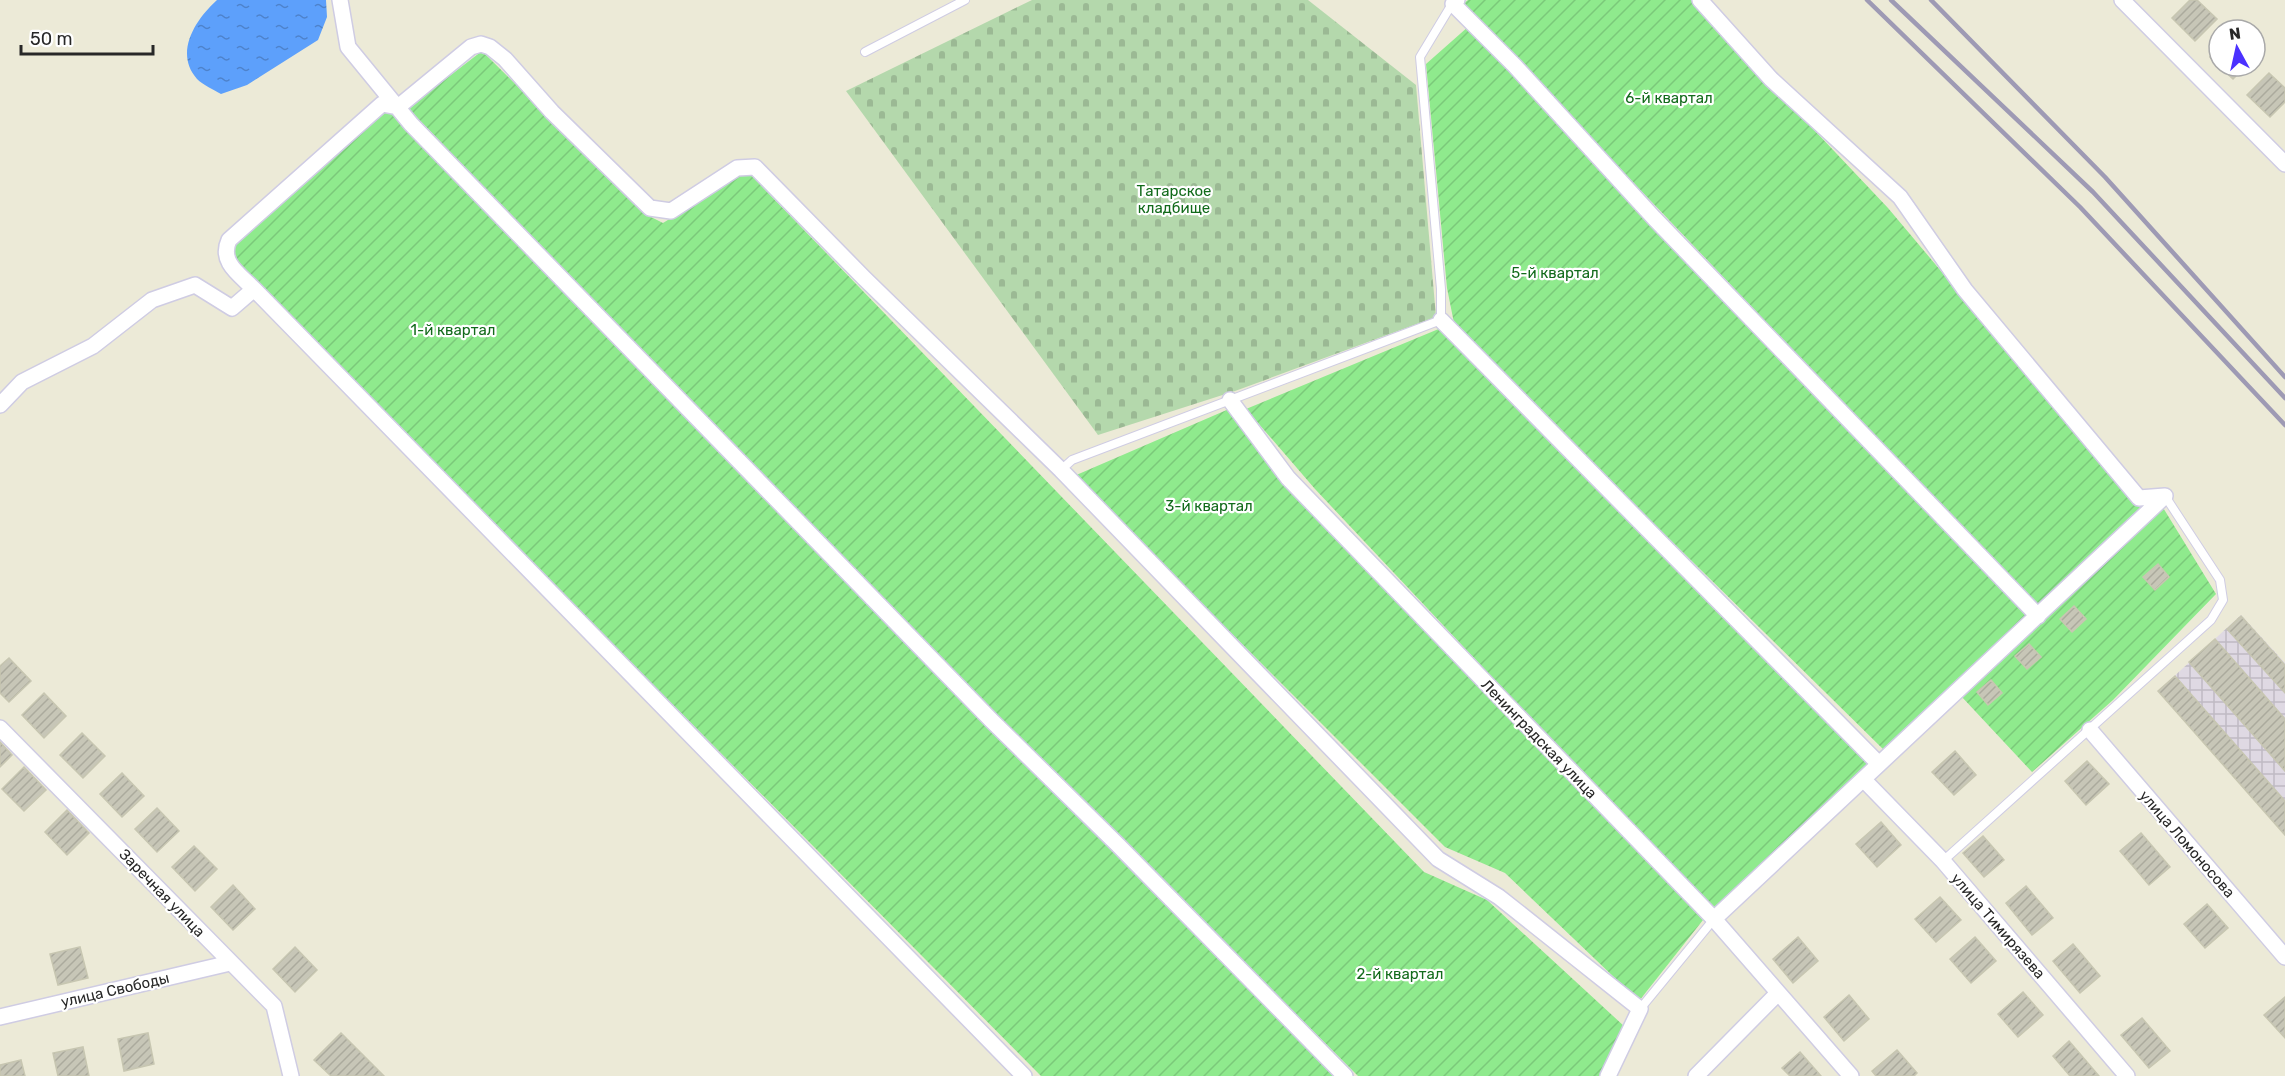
<svg xmlns="http://www.w3.org/2000/svg" width="2285" height="1076" font-family="Rubik,sans-serif">
<style>
.industrial{fill:url(#industrial-grid)}
.cemetery{fill:url(#cemetery-stones)}
.garden{fill:url(#garden-furrows)}
.water{fill:url(#water-ripples)}
.building{fill:url(#building-hatch);stroke:#c7c6b1;stroke-width:1.5}
.lines{fill:none;stroke-linecap:round;stroke-linejoin:round}
.service-casing{stroke:#cfcce3;stroke-width:10}
.minor-casing{stroke:#cfcce3;stroke-width:18}
.service{stroke:#fff;stroke-width:8}
.minor{stroke:#fff;stroke-width:15}
.rail{stroke:#9e9ab4;stroke-width:4.5}
.labels{text-anchor:middle;stroke-width:4.5;stroke-linejoin:round;paint-order:stroke}
.park-label{font-size:15px;fill:#126b1b;stroke:#fff}
.street-label{font-size:15px;fill:#282828;stroke:#fff}
</style>
<defs>
<pattern id="industrial-grid" width="8" height="8" patternUnits="userSpaceOnUse" patternTransform="scale(1.5)"><rect width="8" height="8" fill="#dfd9e3"/><path d="M0 4h8M4 0v8" fill="none" stroke="#bfbac3"/></pattern>
<pattern id="cemetery-stones" width="16" height="16" patternUnits="userSpaceOnUse" patternTransform="scale(1.5)"><rect width="16" height="16" fill="#b4d8ac"/><path d="M2 7V4a2 2 0 0 1 4 0v3zM10 15v-3a2 2 0 0 1 4 0v3z" fill="#9bb994"/></pattern>
<pattern id="garden-furrows" width="10" height="10" patternUnits="userSpaceOnUse" patternTransform="scale(1.5)"><rect width="10" height="10" fill="#8fea8d"/><path d="M-1 1l2-2M0 10L10 0M9 11l2-2" fill="none" stroke="#7bc97a"/></pattern>
<pattern id="water-ripples" width="26" height="14" patternUnits="userSpaceOnUse" patternTransform="scale(1.5)"><rect width="26" height="14" fill="#5da0fb"/><path d="M2 4q2-2 4 0t4 0M15 11q2-2 4 0t4 0" fill="none" stroke="#4d82cb"/></pattern>
<pattern id="building-hatch" width="6" height="6" patternUnits="userSpaceOnUse" patternTransform="scale(1.5)"><rect width="6" height="6" fill="#c7c6b7"/><path d="M-1 1l2-2M0 6l6-6M5 7l2-2" fill="none" stroke="#abaa9d"/></pattern>
</defs>
<rect width="100%" height="100%" fill="#ecead7"/>
<!-- industrial -->
<path class="industrial" d="M2241 615 2285 663V835L2158 691Z"/>
<!-- cemetery -->
<path class="cemetery" d="M1032 0H1308L1416 85 1436 317 1235 391 1098 435 846 91Z"/>
<!-- garden -->
<path class="garden" d="M1468 0H1691L1888 208 2141 509 2038 607 1463 4Z
M1469 26 2029 612 1886 752 1455 328 1447 288 1426 64Z
M482 51 649 216 663 223 747 171 1424 872 1487 900 1625 1027 1602 1076H1358L852 570 408 108Z
M387 108 845 578 1341 1076H1041L224 252Z
M1441 328 1870 764 1713 912 1315 489 1246 409Z
M1229 409 1285 483 1703 920 1639 1001 1505 873 1445 847 1074 476Z
M2162 506 2216 594 2113 700 2032 772 1961 696Z"/>
<!-- water -->
<path class="water" d="M217 0H326L327 17 318 40 247 85 221 94C214 90 203 85 197 79 174 53 195 20 217 0Z"/>
<!-- building -->
<path class="building" d="M2190 0H2197L2217 19 2195 41 2172 18Z
M2219 47V66L2210 57Z
M2219 66H2246L2233 79Z
M2269 73 2285 88V102L2270 117 2247 95Z
M2158 564 2169 577 2155 590 2143 577Z
M2074 606 2086 619 2072 632 2060 619Z
M2241 616 2285 665V693L2227 629Z
M2215 639 2285 719V771L2189 662Z
M2029 644 2041 657 2027 669 2015 656Z
M9 658 31 681 9 702 0 693V666Z
M2175 676 2285 801V835L2158 691Z
M1991 680 2002 693 1988 705 1977 692Z
M44 693 66 716 44 738 22 715Z
M82 733 105 756 83 778 60 755Z
M0 742 12 755 0 767Z
M1955 751 1976 775 1954 795 1932 772Z
M2087 761 2109 784 2086 805 2065 781Z
M24 767 46 790 24 811 2 789Z
M122 773 144 796 122 817 100 794Z
M157 808 179 831 157 852 135 829Z
M67 810 89 833 67 855 45 832Z
M1881 822 1901 845 1877 867 1856 844Z
M2141 833 2170 867 2149 885 2120 851Z
M1983 836 2004 860 1984 877 1963 853Z
M194 846 217 869 195 891 172 867Z
M233 885 255 909 233 930 211 907Z
M2026 886 2053 918 2032 935 2006 903Z
M1940 897 1961 920 1936 942 1915 919Z
M2207 904 2228 928 2205 948 2184 924Z
M1798 937 1818 961 1793 983 1773 959Z
M1975 937 1996 961 1971 983 1950 959Z
M2073 944 2100 976 2080 993 2053 961Z
M80 947 88 978 58 985 50 954Z
M295 947 317 970 295 992 273 969Z
M2023 992 2043 1015 2018 1037 1998 1014Z
M1849 995 1869 1019 1844 1041 1824 1017Z
M2285 997V1038L2264 1015Z
M2142 1018 2170 1051 2149 1068 2121 1035Z
M148 1033 154 1064 124 1071 118 1039Z
M341 1033 384 1076H331L314 1060Z
M2069 1041 2099 1076H2070L2053 1056Z
M83 1047 89 1076H58L53 1053Z
M1897 1050 1917 1073 1914 1076H1876L1872 1071Z
M1800 1052 1821 1076H1790L1782 1068Z
M21 1060 25 1076H0V1065Z"/>
<g class="lines">
<defs>
<path id="service" d="M865 52 965 0
M1061 470 1072 460 1441 320V289L1420 57 1452 4
M1943 861 2211 620 2223 600 2220 580 2165 496
M1640 1009 1714 919"/>
<path id="minor" d="M340 0 348 47 411 124 992 721 1118 845 1345 1076
M1457 0 1453 4 1515 66 1654 218 2038 616
M1700 0 1771 79 1900 197 1965 290 2139 498 2165 496
M2122 0 2285 164
M254 289C239 274 219 262 229 240L382 104 398 107 471 47 481 44 490 47 505 59 552 112 650 208 671 211 737 168 755 167 864 278 1061 470 1438 859 1499 897 1640 1009 1608 1076
M1441 320 1879 764
M1230 400 1288 478 1714 919 1851 1076
M0 405 22 382 93 346 152 300 195 285 232 308 254 289 1024 1076
M0 728 274 1006 291 1076
M2090 730 2285 957
M1864 780 1943 861 2127 1076
M1714 919 2165 496
M0 1017 230 963
M1696 1076 1778 993"/>
</defs>
<!-- service casing -->
<use href="#service" class="service-casing"/>
<!-- minor casing -->
<use href="#minor" class="minor-casing"/>
<!-- service -->
<use href="#service" class="service"/>
<!-- minor -->
<use href="#minor" class="minor"/>
<!-- rail -->
<path class="rail" d="M1867 0 2080 207 2285 425
M1891 0 2093 192 2285 398
M1931 0 2105 177 2285 377"/>
</g>
<g class="labels">
<!-- park labels -->
<g class="park-label">
<text x="1669" y="103">6-й квартал</text>
<text x="1174" y="196">Татарское<tspan x="1174" dy="17">кладбище</tspan></text>
<text x="1555" y="278">5-й квартал</text>
<text x="453" y="335">1-й квартал</text>
<text x="1209" y="511">3-й квартал</text>
<text x="1400" y="979">2-й квартал</text>
</g>
<!-- street labels -->
<g class="street-label">
<text transform="translate(1539 739) rotate(46)" y="5">Ленинградская улица</text>
<text transform="translate(2187 844) rotate(49)" y="5">улица Ломоносова</text>
<text transform="translate(162 893) rotate(46)" y="5">Заречная улица</text>
<text transform="translate(1998 926) rotate(49)" y="5">улица Тимирязева</text>
<text transform="translate(115 990) rotate(-13)" y="5">улица Свободы</text>
</g>
</g>
<!-- north arrow -->
<g transform="translate(2237 48) rotate(352)"><circle r="28" fill="#ffffff" stroke="#a9a9a9" stroke-width="1.5"/>
<path d="M0-4.5L10 22L0 15L-10 22Z" fill="#4b31ff"/>
<text y="-9" font-size="16" font-weight="bold" text-anchor="middle" fill="#282828">N</text>
</g>
<!-- scale -->
<path d="M21 45v9h132v-9" fill="none" stroke="#282828" stroke-width="3"/>
<text x="30" y="45" font-size="18" fill="#282828" stroke="#ffffff" stroke-width="4.5" paint-order="stroke">50 m</text>
</svg>
